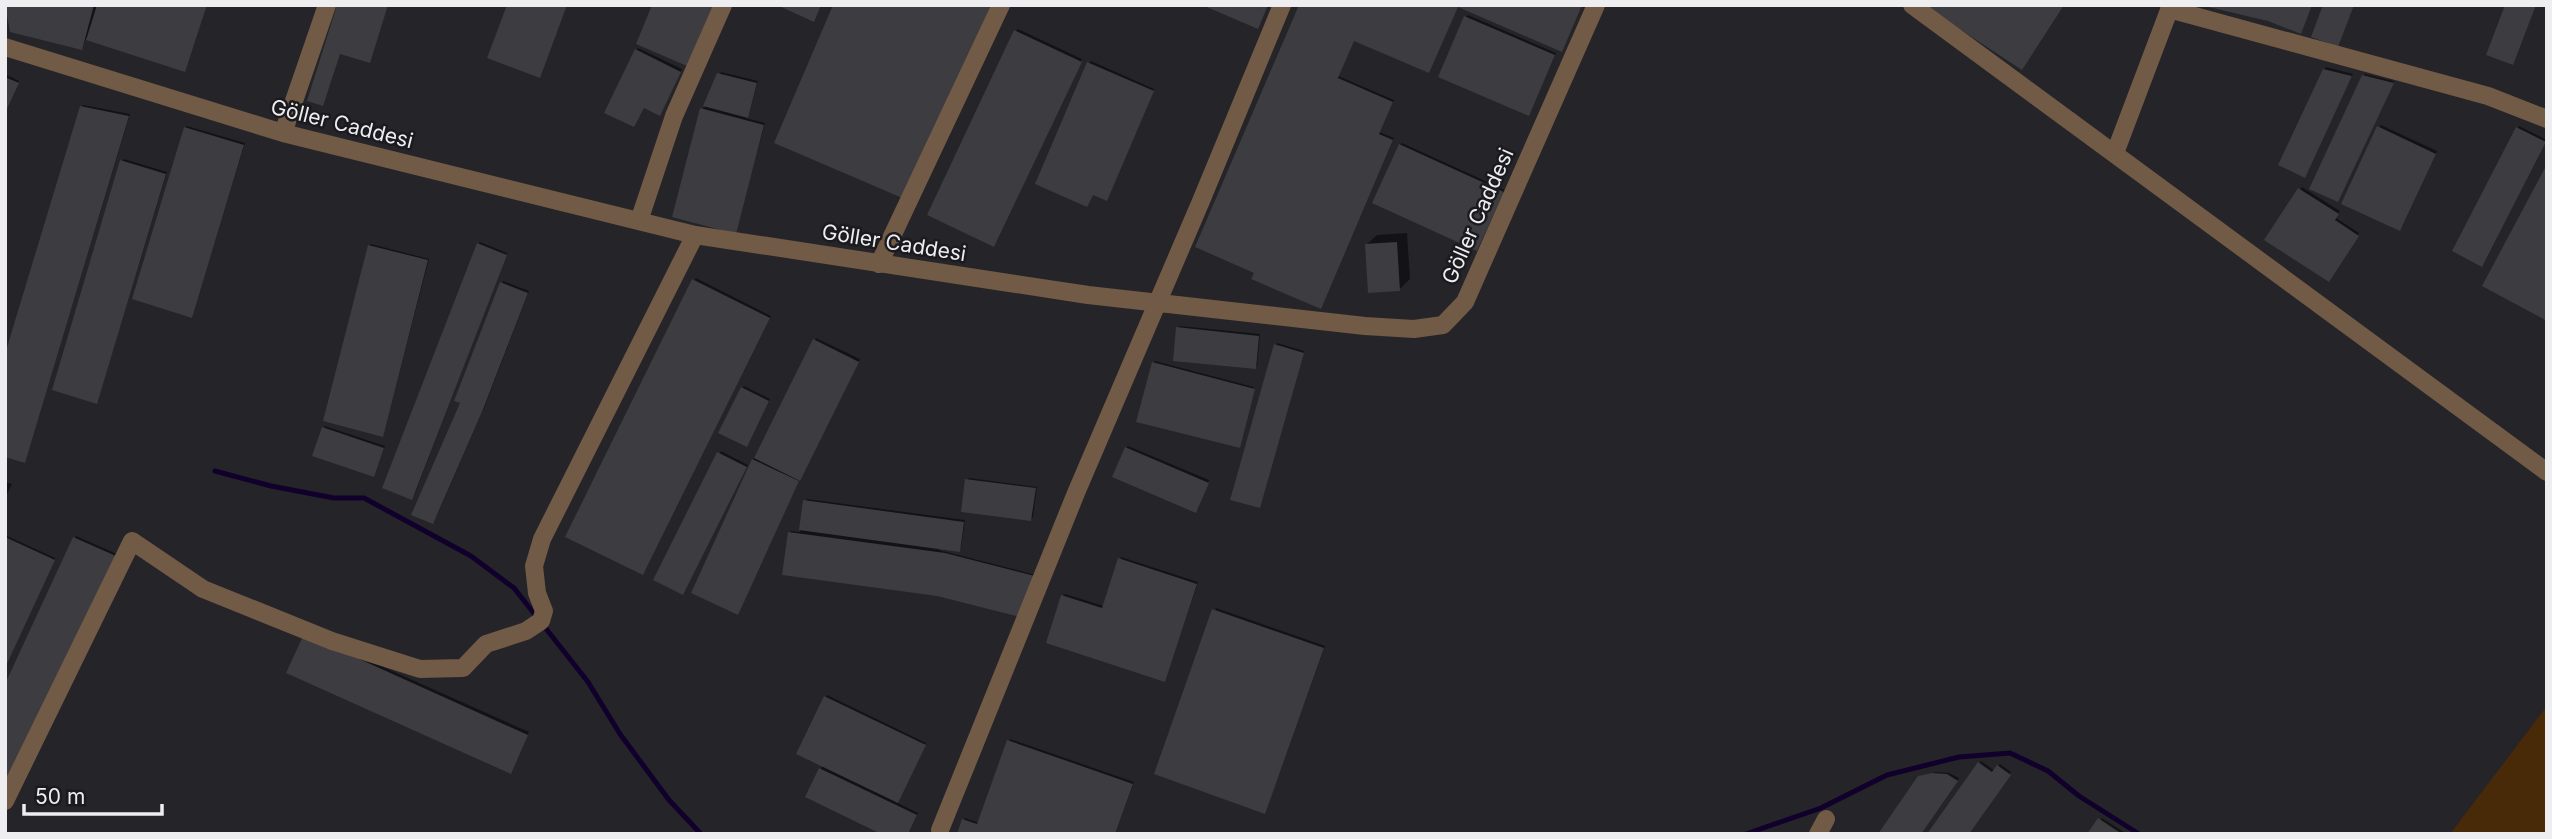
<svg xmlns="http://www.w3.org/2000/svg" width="2552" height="839" font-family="Inter,sans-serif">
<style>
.green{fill:#482a09}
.shadow{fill:#0007}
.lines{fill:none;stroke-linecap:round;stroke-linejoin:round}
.stream{stroke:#11002b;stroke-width:5}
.building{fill:#3d3c40}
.street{stroke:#715a46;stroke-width:18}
.labels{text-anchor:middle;stroke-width:5;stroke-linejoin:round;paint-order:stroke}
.street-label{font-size:21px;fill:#eeedf0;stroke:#1b1a1e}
</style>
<rect width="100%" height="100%" fill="#252428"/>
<!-- green -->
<path class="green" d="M2547 706V834H2450Z"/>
<!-- shadow -->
<path class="shadow" d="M6 5H96L98 8 207 5 185 70 86 38 82 48Z
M1301 5H1458L1429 71 1354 39 1338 76 1394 100 1379 132 1394 138 1322 305Z
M1468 15 1556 53 1530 112 1466 17Z
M1018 29 1082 59 996 243 1016 31Z
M638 48 682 69 662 111 636 50Z
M1091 61 1154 89 1108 197 1089 63Z
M2326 67 2353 74 2306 174 2324 70Z
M721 72 758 81 749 114 746 118 765 123 735 232 702 109 705 107Z
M5 74 19 81 5 112Z
M2365 74 2394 81 2339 198 2363 76Z
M83 105 130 114 25 461 81 107Z
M2381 125 2437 151 2402 227 2379 127Z
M187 126 245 143 192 316 185 128Z
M2519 126 2547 140 2484 263 2517 128Z
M1402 143 1505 190 1479 247 1400 145Z
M124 159 167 172 97 402 122 161Z
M2302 187 2340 211 2336 218 2359 233 2331 278 2267 240Z
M1407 233 1410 279 1400 289 1366 245 1377 235Z
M480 242 507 253 414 496 478 244Z
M371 244 429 259 383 435 369 246Z
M696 278 771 316 645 571 694 280Z
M503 281 529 291 484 408 435 520Z
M1180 326 1260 334 1257 366 1255 368 1178 328Z
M816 338 860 359 801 476 739 611 753 460Z
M1277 343 1304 351 1259 506 1275 345Z
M1155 361 1254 387 1238 446 1153 363Z
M744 386 770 399 748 443 742 388Z
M325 426 385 446 375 473 373 475 323 428Z
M1128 446 1209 480 1198 509 1126 448Z
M721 451 748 465 685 591 656 579Z
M969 478 1037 487 1033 517 1031 519 967 480Z
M5 482 12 484 5 498Z
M807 499 965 520 961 548 959 550 940 547 939 550 1036 575 1026 614 789 533 791 531 800 532Z
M5 535 55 558 5 667Z
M76 536 117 554 5 689 75 538Z
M1121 557 1198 582 1165 680 1063 596 1065 594 1104 606Z
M1216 608 1325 646 1265 812 1156 773Z
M307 633 529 732 512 770Z
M827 695 926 743 896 802 918 813 908 834 820 769 824 765 825 697Z
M1010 739 1134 782 1115 834H958L965 818 980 823Z
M1981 761 1995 771 2000 764 2011 772 1968 834H1929Z
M1936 772 1949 773 1959 778 1920 834V777Z
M2102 818 2127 834H2089Z"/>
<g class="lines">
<!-- stream -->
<path class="stream" d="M215 471 271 486 334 498H364L471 556 514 588 588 682 620 734 669 800 701 834
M1746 834 1821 808 1887 775 1959 757 2010 753 2048 771 2079 796 2139 834"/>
</g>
<!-- building -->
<path class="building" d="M5 5H94L82 50 10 32Z
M97 5H207L185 72 86 40Z
M337 5H388L370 63 340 54 323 106 307 101Z
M507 5H567L540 78 487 58Z
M652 5H721L694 69 636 44Z
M777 5H821L814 22Z
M833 5H995L907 200 774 143Z
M1202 5H1268L1258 29Z
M1299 5H1582L1562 52 1458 7 1429 73 1354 41 1338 78 1393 102 1379 134 1393 140 1321 309 1251 279 1254 273 1195 247Z
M1923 5H2064L2022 70Z
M2200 5H2312L2301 34 2268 21Z
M2323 5H2354L2338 47 2311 37Z
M2505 5H2536L2513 65 2486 55Z
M1464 16 1555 55 1529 116 1438 77Z
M1014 30 1082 62 994 247 927 215Z
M635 49 681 72 660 116 644 108 634 127 604 113Z
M1087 62 1154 91 1107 201 1093 195 1087 207 1035 184Z
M2323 69 2352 76 2305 178 2278 165Z
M717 73 757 83 748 118 703 106Z
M2362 75 2394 83 2338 202 2309 189Z
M5 77 19 83 5 113Z
M80 106 129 116 25 463 5 457V354Z
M700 108 764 125 736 234 672 217Z
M2377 126 2436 154 2400 231 2341 204Z
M184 127 244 145 192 318 132 299Z
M2516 127 2546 142 2482 267 2452 251Z
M1399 144 1504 192 1477 251 1372 203Z
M120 160 166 174 97 404 52 390Z
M2547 164V321L2482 286Z
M2298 188 2339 214 2335 220 2359 236 2329 282 2264 240Z
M1397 242 1400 291 1368 293 1365 244Z
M477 243 507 255 412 500 382 488Z
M368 245 428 260 383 437 323 421Z
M692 279 770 318 643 575 565 537Z
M500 282 528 293 482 412 433 524 411 515 460 403 454 401Z
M1176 327 1259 336 1256 369 1173 361Z
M813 339 859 362 800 481 754 458Z
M1274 344 1304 353 1260 508 1230 500Z
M1152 362 1255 389 1240 448 1136 422Z
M741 387 769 401 747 447 718 433Z
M322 427 384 448 374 477 312 456Z
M1125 447 1209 483 1196 513 1112 477Z
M717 452 747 467 683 595 653 580Z
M752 459 799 481 738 615 691 593Z
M965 479 1036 488 1031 521 961 512Z
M803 500 964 522 960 552 799 530Z
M788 532 945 553 1035 576 1024 618 937 596 782 575Z
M5 537 55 560 5 668Z
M73 537 116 556 5 798V684Z
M1118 558 1197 584 1165 682 1046 643 1061 595 1102 608Z
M1212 609 1324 648 1265 814 1154 774Z
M304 634 528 735 511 774 286 673Z
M824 696 926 745 898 803 796 754Z
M1007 740 1133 784 1115 834H957L962 819 977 824Z
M1978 762 1992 772 1997 765 2011 775 1969 834H1927Z
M819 768 917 815 908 834H881L805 797Z
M1932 773 1947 774 1958 781 1921 834H1878L1918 776Z
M2098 818 2122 834H2087Z"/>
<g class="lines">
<!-- street -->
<path class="street" d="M1912 5 2547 472
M2169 9 2488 96 2547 119
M5 47 283 133 695 235 1088 295 1365 326 1414 329 1443 325 1465 302 1596 5
M283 133 327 5
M2115 153 2171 5
M639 221 674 116 723 5
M879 264 1001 5
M5 801 132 541 203 589 332 641 420 669 463 668 486 644 526 631 541 621 544 611 537 593 534 566 542 539 695 235
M940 830 1076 493 1201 201 1282 5
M1818 834 1826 819"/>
</g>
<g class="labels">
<!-- street labels -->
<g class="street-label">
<text transform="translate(342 124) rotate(14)" y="7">Göller Caddesi</text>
<text transform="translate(1478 216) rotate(-66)" y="7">Göller Caddesi</text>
<text transform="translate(894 243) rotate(9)" y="7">Göller Caddesi</text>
</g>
</g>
<!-- border -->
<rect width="2552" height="839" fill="none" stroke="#eeedf0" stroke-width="14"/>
<!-- scale -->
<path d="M24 804v10h138v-10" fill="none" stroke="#eeedf0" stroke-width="3.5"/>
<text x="35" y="804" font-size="21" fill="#eeedf0" stroke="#1b1a1e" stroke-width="5" paint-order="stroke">50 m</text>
</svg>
